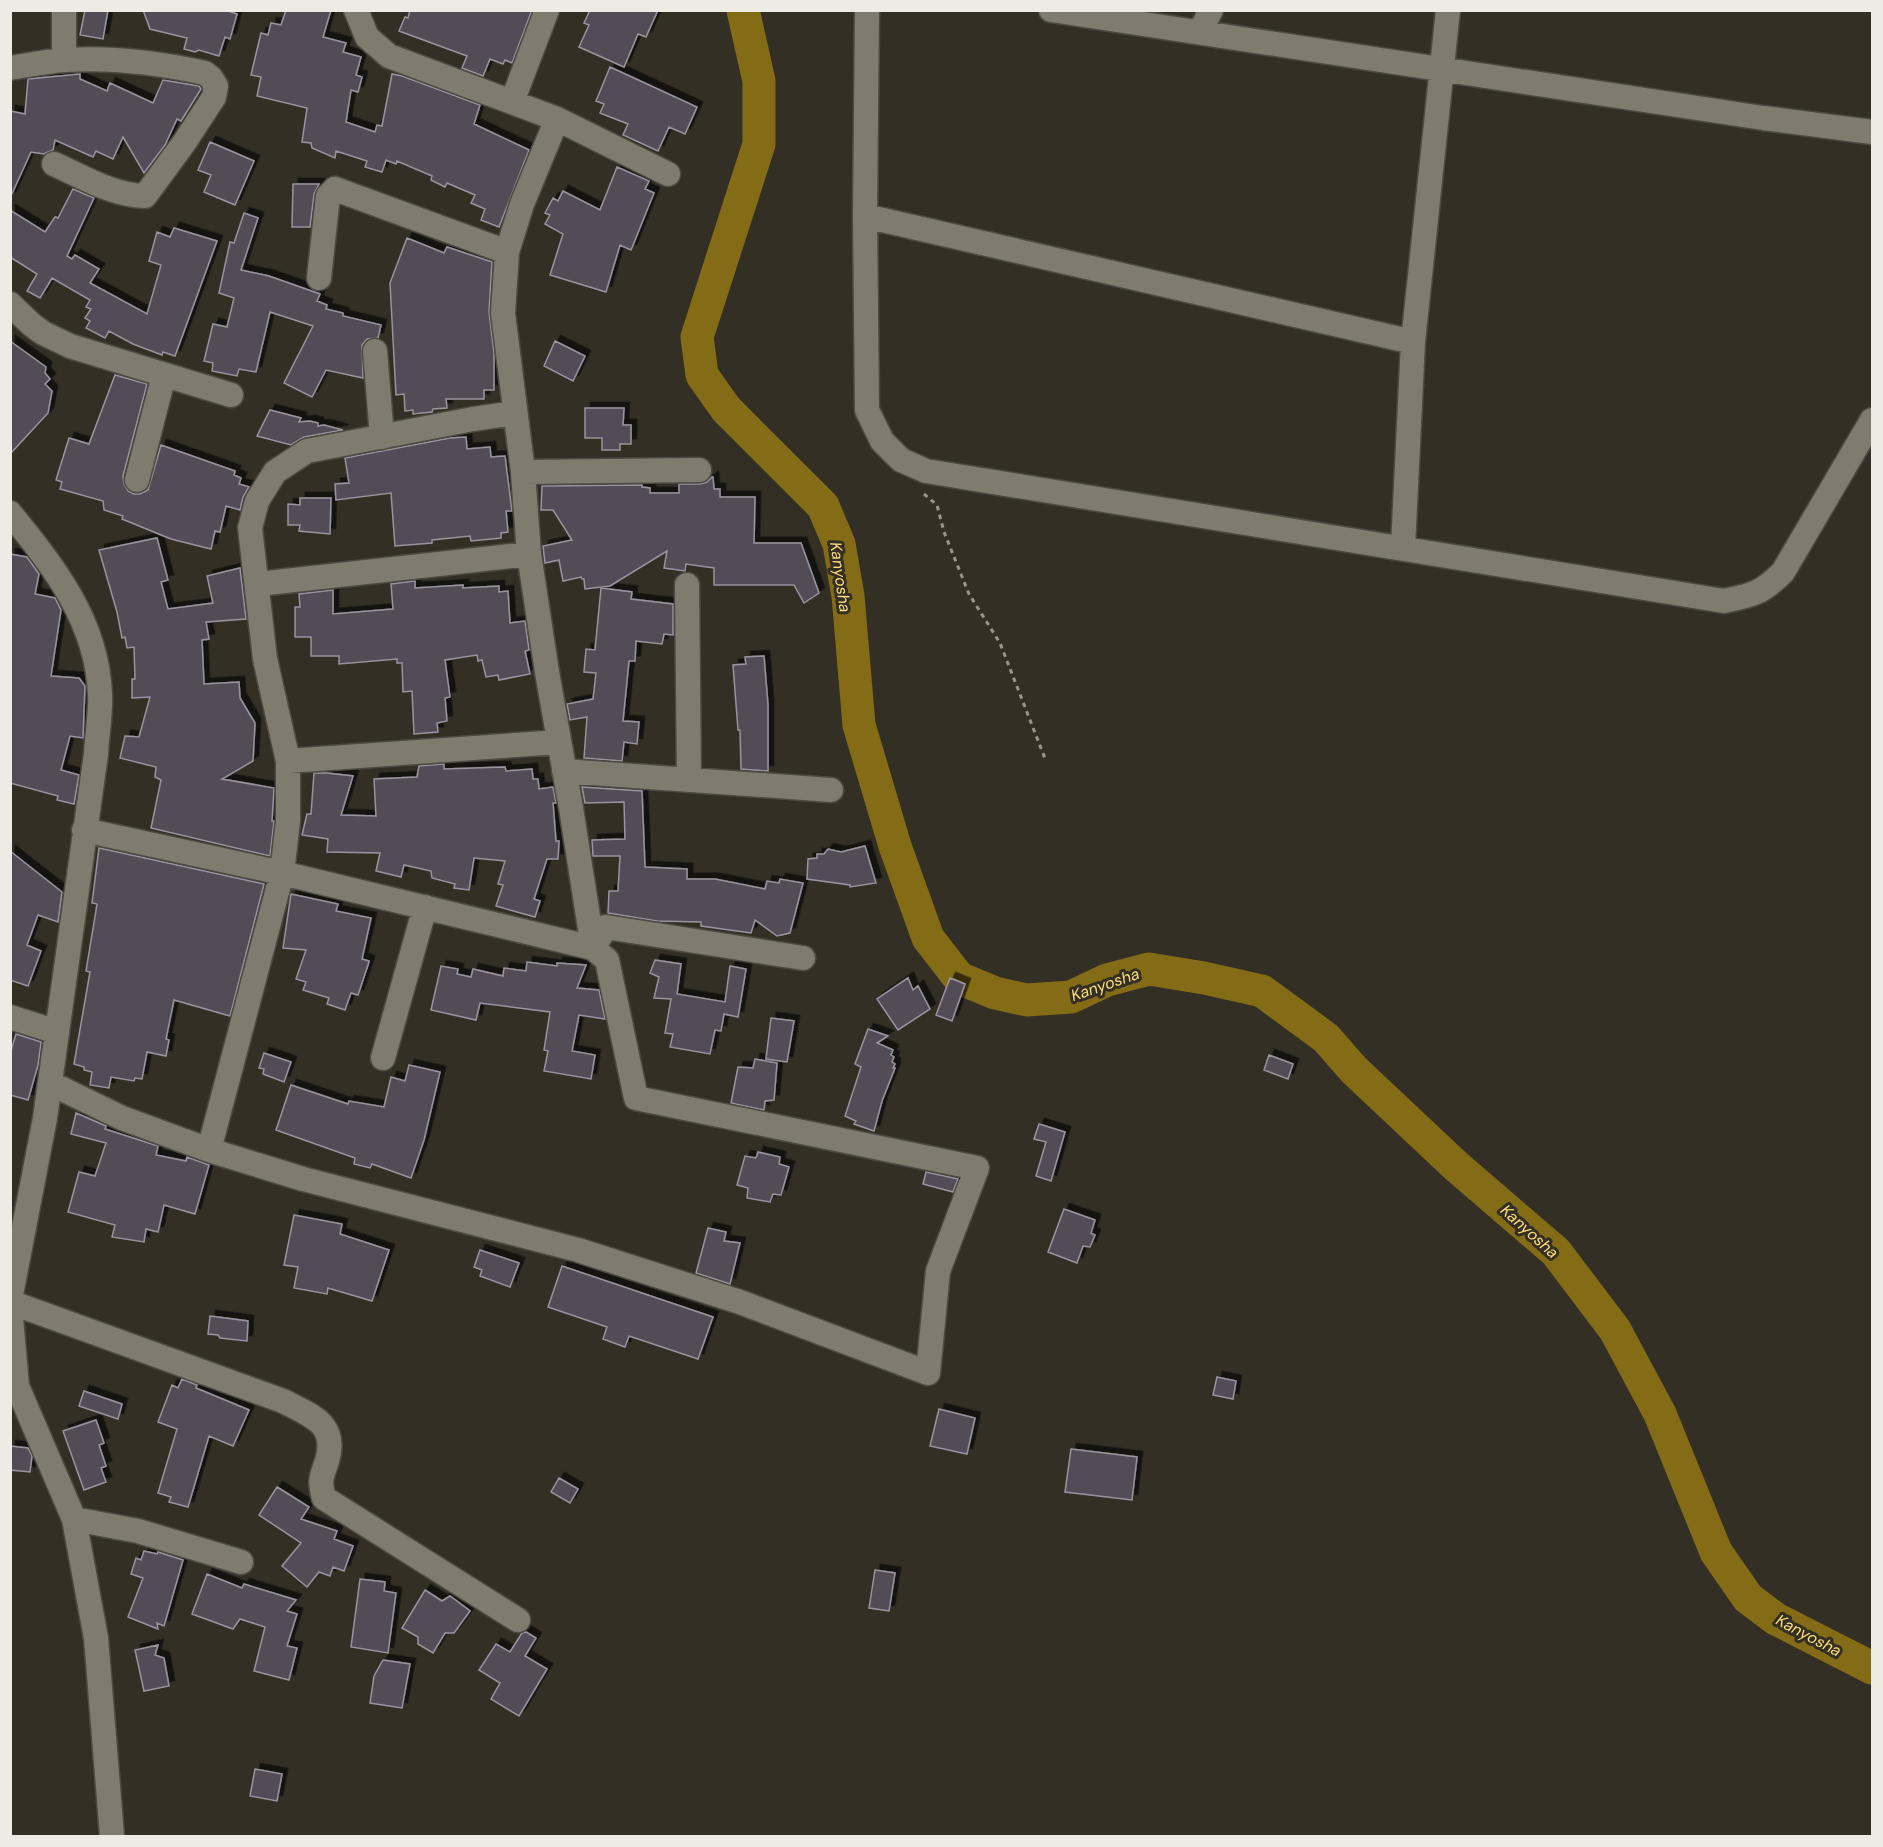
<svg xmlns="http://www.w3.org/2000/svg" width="1883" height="1847" font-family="'DM Sans',sans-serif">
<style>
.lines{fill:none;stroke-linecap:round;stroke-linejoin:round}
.river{stroke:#846c16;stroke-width:33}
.building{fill:#524c56;stroke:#9a939f;stroke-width:1.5;filter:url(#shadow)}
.minor-casing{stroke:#4d4a41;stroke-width:27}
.path{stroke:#99968e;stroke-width:3;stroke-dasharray:4.5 4.5;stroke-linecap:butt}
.minor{stroke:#7f7b6f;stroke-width:24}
.labels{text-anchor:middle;stroke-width:6;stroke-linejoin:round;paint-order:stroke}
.water-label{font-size:16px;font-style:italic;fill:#ffde78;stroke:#332f25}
</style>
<defs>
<filter id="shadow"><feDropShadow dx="5.5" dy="-5.5" stdDeviation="0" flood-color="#0009"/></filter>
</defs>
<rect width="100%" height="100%" fill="#332f25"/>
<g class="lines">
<!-- river -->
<path class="river" d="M743 10 759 81V144L697 337 702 375 726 409 823 506 839 544 848 596 859 725 895 846 928 938 959 978 995 993 1027 1000 1071 997 1107 980 1149 969 1204 978 1262 991 1326 1038 1354 1070 1456 1166 1556 1252 1615 1330 1660 1414 1716 1552 1748 1598 1776 1619 1872 1668"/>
</g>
<!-- building -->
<path class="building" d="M85 10H108L103 39 80 35Z
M143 10H225L237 14 230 39 225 37 219 56 199 50 195 52 184 49 187 38 150 29Z
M286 10H331L323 37 346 43 343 52 361 57 356 75 362 77 358 92 351 90 346 122 375 132 377 125 382 126 392 74 402 76 480 105 474 124 529 150 499 227 481 220 485 209 471 203 475 195 447 183 445 187 431 180 432 176 397 161 396 164 386 160 382 172 365 167 367 161 336 151 335 158 312 148 311 143 302 142 307 108 257 96 261 77 251 75 261 33 268 35 271 23 281 25Z
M410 10H532L512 63 505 60 503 64 490 59 483 76 462 68 467 56 399 31 405 17 408 18Z
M590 10H658L646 37 638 34 624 67 579 47 589 25 584 23Z
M610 67 697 107 685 134 669 127 658 151 623 135 628 124 600 113 604 104 596 101Z
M80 74V79L107 91 110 83 153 103 163 80 199 86 201 89 181 121 177 119 165 145 144 173 123 137 113 159 96 151 93 157 55 140 53 150 44 154 31 152 10 198V111L25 114 28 79Z
M210 142 254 161 235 205 204 192 211 175 198 170Z
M617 167 649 181 645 189 654 193 631 250 620 245 606 292 550 275 563 234 545 224 550 215 545 213 553 198 558 201 563 191 600 210Z
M293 184H319L314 194 310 227H292Z
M73 189 94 198 67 256 72 259 75 255 99 269 90 283 147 314 161 265 149 261 157 232 170 237 174 228 217 241 175 356 163 352 162 355 133 344 109 331 105 338 86 328 90 321 85 318 91 309 86 307 90 300 52 278 40 298 27 291 37 274 10 257V210L45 232 55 217 58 218Z
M244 213 258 218 241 270 269 276 320 294 317 301 327 305 326 309 343 313V316L381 325 378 338 367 339 362 345 363 378 326 370 312 397 284 383 313 326 270 312 256 372 239 369 237 376 212 371 213 363 204 361 213 324 227 327 234 298 219 293 230 242 234 243Z
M407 238 444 253 447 247 492 262 489 312 494 353V390H484V399H446L447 408 433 409 432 412 413 414V410L405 411 404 394 396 395 390 283Z
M10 341 46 367 45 373 50 379 45 384 52 391 48 413 10 454Z
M555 341 585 356 573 381 544 366Z
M115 375 147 384 123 476 124 484 128 491 134 494H140L148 490 161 445 235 471 234 475 241 478 239 484 249 487 243 497 240 510 226 506 220 532 215 531 211 549 171 539 122 519 123 516 104 510 103 501 60 489 62 482 56 480 69 438 89 444Z
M585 408H624L623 425H631V444H620V450H602V438H585Z
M270 410 301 418 299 422 310 421 318 423V426L324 425 343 430 304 437 291 445 257 436Z
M466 437 467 449 490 447 491 457 505 456 512 511H506L508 532 501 533V538L471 541 470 536 432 540V543L395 546 391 493 336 500 335 484 349 483 345 458 450 438Z
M712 477H713L714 489H720V497H755L754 543H801L819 593 804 603 794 585H714V568L686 564 685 571 664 568 667 551 610 586 585 589 584 579H582L581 577 563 581 559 560 545 563 543 546 572 540 553 510H541L542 486 642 485V487L650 488V493H679V484H700L707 482Z
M300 498H331L330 534 299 531 300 525H288V504L300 505Z
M157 538 168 580 161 582 168 609 213 603 207 576 240 568 246 619 206 622 209 639 202 640 204 684 239 682 240 698 255 723 253 761 222 779 274 788 272 821H274L270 856 151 828 161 780 155 777 156 767 120 758 125 736 139 737 150 697 132 698V679H135L134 647 127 648 125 637 122 638 117 612 99 550Z
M10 554 27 557 39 574 35 594 55 598 61 610 51 676 79 678 85 686 83 738 70 736 61 770 79 775 74 804 57 800 58 796 10 783Z
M415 581V588L463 585V588L499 586V592L508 591 510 623 525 621 529 650 525 651 530 674 499 680 498 675 486 677 482 660 478 661 477 655 445 660 450 697 445 698 447 721 437 723 438 732 414 734 412 691 403 692 402 663H397V659L339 664V656H311V637H295V607H300L299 594 333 590V614L393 609 391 584Z
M601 588 632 592 631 599 673 604V635L664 634 662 644 636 641 635 661H629L623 721 639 722 637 744 624 742 622 761 584 758 587 717 570 720 567 704 593 699 596 673 584 672 586 649 595 650Z
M764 656 768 705V771L741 769 740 730H738L733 665 746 664 745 657Z
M444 764V769L505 767 506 771 532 769 533 779H538L539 789 553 787 556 803H553L556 841H559L558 859H547L534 899 540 901 535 917 496 906 503 885 498 884 505 861 474 858 469 890 454 888 455 884 432 878 431 871 404 865 401 877 376 871 380 853 327 852 328 839 302 835 307 814H311L314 773H327L353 776 341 815 376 816 374 779 417 777 419 766Z
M582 787 642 791 645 867 687 869V879H715L765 889 767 881 779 883 780 879 803 883 790 933 777 936 755 920 751 933 701 926V922L657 921 608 913 609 891H618L620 856H593L592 840 625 839 624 802 585 803Z
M865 846 876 883 850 887V885L807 879 808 859 817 858V854H824L828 849 841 852Z
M99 848 264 884 230 1016 174 1000 166 1039 169 1040 166 1056 147 1052 142 1079 135 1078 134 1081 111 1077 109 1088 90 1085 92 1072 84 1070V1067L74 1064 90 972 86 971 97 904 92 903Z
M10 851 62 892 58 922 38 915 27 945 41 951 28 986 10 980Z
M291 894 338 904 336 911 371 918 362 959 369 961 368 965 358 995 351 993 345 1010 327 1004 329 998 303 990 306 982 296 979 306 950 283 948Z
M655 960 681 964 677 994 725 1002 730 966 746 969 738 1017 724 1014 721 1031 715 1030 710 1054 670 1047 673 1034 665 1033 671 999 654 998 659 977 650 973Z
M527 962 557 966V963L586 965 577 988 599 990 605 1019 579 1015 572 1051 595 1055 591 1079 544 1071 548 1051 544 1050 550 1012 480 1003 476 1020 431 1010 441 966 458 969 457 974 471 977 473 969 503 976 504 968 526 971Z
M908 978 913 990 918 986 930 1009 898 1030 877 999Z
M950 978 965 984 952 1021 936 1015Z
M771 1018 794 1021 787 1062 766 1059Z
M868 1029 888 1036 877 1043 893 1050 891 1055 894 1057 892 1062 895 1064 893 1068H895L882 1101 874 1131 854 1124 856 1121 845 1116 861 1067 855 1064Z
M16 1034 41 1042 38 1065 28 1100 10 1095V1054Z
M264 1053 291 1062 284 1082 263 1074 264 1069 259 1068Z
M1269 1055 1293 1064 1288 1079 1264 1070Z
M755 1059 777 1063 774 1100 765 1101 764 1110 731 1103 738 1067 753 1068Z
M409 1065 440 1072 424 1140 411 1178 372 1164 370 1168 354 1164 355 1158 276 1130 291 1085 348 1104 349 1101 384 1107 391 1077 405 1081Z
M76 1113 106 1126 105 1129 158 1146 156 1155 186 1161 187 1157 209 1165 195 1214 164 1205 158 1232 146 1229 144 1242 112 1237 115 1225 68 1212 79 1172 95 1176 106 1143 71 1134Z
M1039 1124 1065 1132 1051 1181 1036 1176 1046 1142 1034 1139Z
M758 1152 780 1157 779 1164 789 1167 781 1195 773 1194 770 1202 747 1198 748 1188 737 1185 745 1156 756 1158Z
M926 1172 958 1179 953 1192 923 1184Z
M1064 1209 1095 1220 1091 1233 1095 1235 1090 1247 1083 1246 1077 1263 1048 1252Z
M294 1215 342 1224 340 1234 389 1250 372 1301 328 1288 327 1294 294 1288 298 1267 284 1265Z
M708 1228 726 1232 724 1241 740 1243 730 1284 696 1273Z
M480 1250 519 1263 510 1287 480 1276 482 1270 474 1267Z
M562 1266 713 1317 698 1359 629 1336 625 1347 603 1339 607 1327 548 1307Z
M210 1316 248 1321 247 1341 220 1338 218 1335 208 1334Z
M1217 1377 1236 1381 1233 1399 1213 1395Z
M182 1379 197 1385 196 1388 249 1410 233 1446 209 1436 188 1507 169 1502 171 1497 158 1493 177 1429 158 1422 172 1385 178 1388Z
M84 1391 122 1404 118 1419 79 1406Z
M939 1409 975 1418 967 1454 930 1446Z
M96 1420 104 1443 99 1445 106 1466 101 1468 106 1482 84 1490 63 1431Z
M10 1446 28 1448 32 1456 30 1472 10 1470Z
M1071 1449 1137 1457 1132 1500 1065 1492Z
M559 1478 578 1489 570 1503 551 1492Z
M277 1487 309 1507 301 1519 337 1531 334 1539 353 1546 344 1571 333 1567 330 1576 319 1572 307 1587 282 1566 301 1543 259 1515Z
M144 1551 157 1554 158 1552 183 1560 164 1626 157 1623 158 1629 128 1617 143 1578 131 1574 136 1558 141 1560Z
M875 1570 895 1573 889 1611 869 1608Z
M207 1574 242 1588 244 1584 296 1600 287 1611 297 1614 287 1646 297 1648 289 1680 254 1671 265 1627 240 1619 233 1629 192 1614Z
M360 1579 385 1582 384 1591 396 1593 388 1653 351 1647Z
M425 1590 442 1601 450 1596 470 1611 454 1633H445L433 1653 418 1644V1637L402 1628Z
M526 1632 536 1638 525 1656 547 1669 519 1716 491 1699 500 1683 479 1670 496 1644 510 1652 522 1633Z
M158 1645 155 1655 164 1658 169 1686 144 1691 135 1650Z
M383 1660 410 1664 402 1708 370 1703 374 1676Z
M255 1769 282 1774 277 1801 250 1796Z"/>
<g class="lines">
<defs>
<path id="minor" d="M356 10 367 37 389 56 557 119 668 174
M867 10 865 216 867 410 882 441 901 460 926 471 1724 601C1753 595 1762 593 1783 572L1872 420
M1051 10 1763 118 1872 132
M1200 32 1211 10
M64 60V10
M10 68C29 65 48 61 66 60 114 57 159 63 205 73L211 78 216 86 214 97 184 143 145 196C112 195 83 177 54 164
M512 102 547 10
M865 216 1413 342
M319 278 328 196 335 189 507 252
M10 304 32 325 43 333 70 346 231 395
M375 351 382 437
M523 472 699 470
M137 480 164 375
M10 513C54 567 97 621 100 694 101 713 97 734 96 754L45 1118 10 1300
M1403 547 1413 342 1448 10
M258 584 529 554
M687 585 689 778
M288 761 559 742
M564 771 831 790
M84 830 282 873 593 948 606 927 803 958
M10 1017 57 1032
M383 1058 425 907
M50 1083 122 1118 209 1150 303 1179 578 1250 740 1302 928 1373 938 1271 977 1168 636 1098 607 960 593 948 571 808 547 672 529 554 523 472 503 313 507 252 522 204 557 119
M209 1150 282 873 288 821V761L265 659 250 528 257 501 275 472 307 451 473 419 515 413
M10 1302 283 1401C312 1416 338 1424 327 1461 321 1478 319 1481 324 1498L518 1620
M10 1306 17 1386 74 1519 96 1638 112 1836
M74 1519 138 1531 241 1562"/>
</defs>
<!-- minor casing -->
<use href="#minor" class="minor-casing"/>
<!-- path -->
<path class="path" d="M924 494 937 505 944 532 969 594 1000 643 1046 761"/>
<!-- minor -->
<use href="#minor" class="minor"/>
</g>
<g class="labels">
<!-- water labels -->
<g class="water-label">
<text transform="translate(841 577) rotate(82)" y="6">Kanyosha</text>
<text transform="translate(1105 984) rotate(-19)" y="6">Kanyosha</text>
<text transform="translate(1530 1231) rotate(42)" y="6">Kanyosha</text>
<text transform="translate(1809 1635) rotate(28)" y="6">Kanyosha</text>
</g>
</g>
<!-- border -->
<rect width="1883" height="1847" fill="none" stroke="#edebe4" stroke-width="24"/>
</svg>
